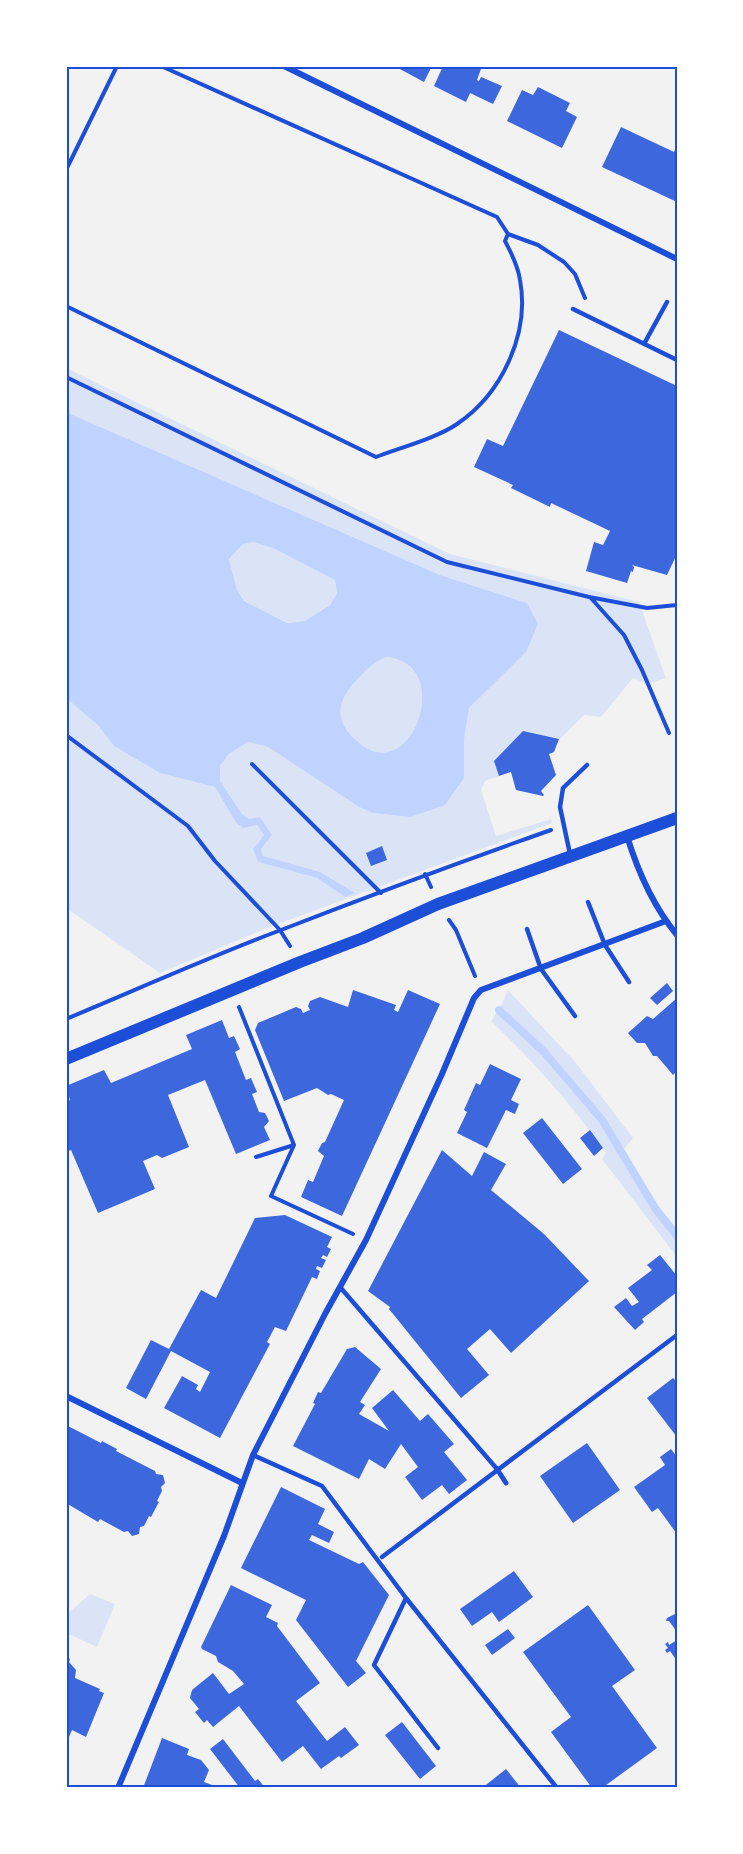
<svg xmlns="http://www.w3.org/2000/svg" width="743" height="1854" font-family="Roboto,sans-serif">
<style>
.green{fill:#dbe4f7}
.water{fill:#bfd3fe;fill-rule:evenodd}
.lines{fill:none;stroke-linecap:round;stroke-linejoin:round}
.stream{stroke:#bfd3fe;stroke-width:8}
.building{fill:#3d67dc}
.path{stroke:#1d4ed8;stroke-width:4}
.service{stroke:#1d4ed8;stroke-width:4.5}
.pedestrian{stroke:#1d4ed8;stroke-width:5}
.minor{stroke:#1d4ed8;stroke-width:6}
.secondary{stroke:#1d4ed8;stroke-width:12}
.neatline{fill:none;stroke:#1d4ed8;stroke-width:2}
</style>
<rect width="100%" height="100%" fill="#f2f2f2"/>
<!-- green -->
<path class="green" d="M66 368 450 554 639 602 666 678 647 684 633 678 601 717 584 715 559 740 523 732 495 762 499 776 485 781 481 790 496 836 551 819 552 823 267 928 160 973 66 908V698L99 725 114 746 160 773 215 787 236 823 243 828 257 825 264 835 253 849 258 862 317 878 345 897 354 893 287 864 263 856 261 849 272 835 260 817 249 819 242 814 220 781V766L229 754 248 742 268 747 359 807 373 813 410 817 464 740 469 708 526 652 527 603 440 575 66 412Z
M253 542 275 549 335 580 337 593 330 605 305 621 287 623 244 601 237 590 229 559 243 543Z
M386 657C455 664 413 784 362 745 337 726 333 707 354 683 364 672 372 663 386 657Z
M508 990 576 1063 633 1138 624 1149 604 1119 546 1050 501 1006Z
M497 1012 540 1053 599 1123 653 1210 677 1241V1257L602 1159 606 1153C572 1105 534 1062 491 1021Z
M90 1594 115 1604 97 1647 66 1633V1615Z"/>
<!-- water -->
<path class="water" d="M66 412 440 575 527 603 538 624 526 652 469 708 464 740V778L445 805 410 817 373 813 359 807 268 747 248 742 229 754 220 766V781L242 814 249 819 260 817 272 835 261 849 263 856 320 872 355 893 345 897 317 878 258 862 253 849 264 835 257 825 243 828 236 823 215 787 160 773 114 746 98 725 66 698ZM253 542 275 549 335 580 337 593 330 605 305 621 287 623 244 601 237 590 229 559 243 544ZM386 657C455 663 413 784 362 745 337 726 333 707 354 683 364 672 372 663 386 657Z"/>
<g class="lines">
<!-- stream -->
<path class="stream" d="M499 1010 544 1052 602 1120 655 1208 677 1236"/>
</g>
<!-- building -->
<path class="building" d="M391 66H432L424 82 398 68 397 69Z
M443 66H482L477 80 479 81 481 77 502 86 493 104 470 93 466 102 434 86Z
M538 87 570 103 566 111 577 117 562 148 507 121 522 90 533 95Z
M621 127 674 152 677 145V202L602 167Z
M559 330 677 386V554L667 575 632 565 634 567 633 572 631 571 627 583 586 571 594 542 603 545 610 531 551 503 550 507 511 488 513 485 474 467 487 439 503 446Z
M523 731 559 739 554 752 549 754 556 775 541 791 544 795 543 796 516 790 511 772 499 776 494 761Z
M382 846 387 860 371 866 366 853Z
M667 983 673 991 657 1005 650 998Z
M353 990 396 1005 394 1010 398 1012 408 990 440 1004 342 1216 301 1197 308 1180 313 1182 324 1156 318 1151 322 1143 325 1142 344 1100 331 1094 328 1095 317 1088 284 1101 255 1030 258 1023 296 1007 301 1009 303 1013 310 1010 308 1006 310 1001 320 997 348 1007Z
M677 998V1071L673 1075 657 1056H653L645 1043H637L628 1033 647 1016 653 1019Z
M222 1020 229 1038 234 1036 240 1049 235 1052 246 1080 251 1078 257 1092 252 1094 259 1112 265 1113 269 1121 264 1127 270 1140 236 1154 205 1080 168 1095 189 1147 162 1158 157 1155 143 1161 155 1189 98 1213 71 1150 66 1152V1102L70 1100 66 1086 104 1070 111 1083 192 1049 186 1035Z
M490 1064 521 1079 511 1100 519 1104 515 1114 506 1110 487 1148 457 1133 467 1112 464 1110 476 1083 480 1085Z
M542 1118 582 1169 563 1184 523 1133Z
M590 1130 603 1148 594 1156 580 1138Z
M442 1150 472 1176 484 1152 506 1164 491 1190 544 1234 589 1281 511 1353 490 1329 467 1349 489 1375 461 1398 389 1309 390 1307 368 1291Z
M285 1215 332 1237 327 1247 331 1249 327 1257 323 1255 321 1258 326 1260 322 1268 317 1266 316 1269 320 1271 317 1279 312 1277 286 1331 275 1327 267 1342 270 1344 220 1438 164 1408 182 1376 198 1385 196 1389 200 1392 210 1372 171 1351 146 1399 126 1388 151 1340 169 1349 201 1290 216 1298 255 1218Z
M660 1255 677 1276V1292L642 1319 644 1322 635 1330 614 1307 626 1298 632 1306 639 1302 628 1288 652 1270 647 1265Z
M355 1347 381 1369 360 1402 365 1405 359 1414 389 1431 372 1408 393 1390 420 1421 428 1414 454 1444 444 1452 467 1480 449 1494 442 1485 422 1500 405 1477 418 1467 401 1444 385 1469 369 1459 359 1479 293 1446 315 1404 313 1403 318 1392 321 1393 347 1349Z
M673 1378 677 1382V1437L647 1398Z
M66 1425 101 1443 102 1441 117 1449 116 1451 155 1471 156 1474 163 1475 165 1483 161 1487 162 1491 157 1501 159 1502 151 1517 149 1516 144 1526 140 1527 139 1534 132 1536 128 1531 124 1532 100 1519 98 1522 66 1503Z
M587 1443 620 1490 573 1523 540 1476Z
M671 1449 677 1457V1534L658 1508 652 1512 634 1487 665 1465 660 1457Z
M281 1487 325 1509 318 1524 334 1532 329 1543 312 1535 309 1540 359 1564 363 1562 389 1595 356 1661 366 1673 348 1687 296 1620 306 1600 241 1568Z
M514 1571 533 1597 499 1622 492 1612 472 1626 460 1609Z
M231 1585 272 1605 266 1617 278 1623 277 1626 320 1683 296 1701 327 1741 345 1727 359 1745 341 1758 339 1756 321 1769 303 1746 282 1762 239 1706 213 1727 207 1720 204 1723 195 1712 199 1709 190 1698 192 1690 213 1673 229 1694 244 1684 233 1671 218 1662 216 1656 202 1649 201 1647Z
M588 1605 635 1670 612 1686 657 1748 602 1788H592L551 1732 571 1717 523 1652Z
M677 1613V1632L669 1621H666L667 1618Z
M508 1629 515 1638 492 1655 485 1645Z
M677 1640V1661L670 1651 667 1653 665 1650 668 1648 665 1644 668 1642 669 1645Z
M66 1657 70 1659 69 1662 76 1670 75 1678 100 1689 99 1691 104 1693 86 1737 72 1730 66 1744Z
M402 1722 436 1766 420 1779 385 1735Z
M162 1738 189 1749 187 1755 201 1760 209 1770 204 1782 212 1785 211 1788H186L178 1785 177 1788H143Z
M223 1739 255 1781 258 1779 265 1788H240L210 1749Z
M506 1769 521 1788H482Z"/>
<g class="lines">
<!-- path -->
<path class="path" d="M161 66 497 217 508 234 538 245 564 262 575 274 585 298
M66 170 117 66
M66 306 376 457C399 448 437 438 457 424 502 394 530 333 520 280 518 266 512 254 505 241L508 234
M66 377 447 562 589 597 647 608 677 605
M590 597 624 635 642 670 669 733
M66 735 188 826 215 861 280 930 290 946
M252 764 381 893
M425 874 431 887
M449 920 456 930 475 976
M239 1007 294 1145 271 1196 353 1234
M66 1019C138 989 209 957 281 930 371 895 460 862 551 830
M256 1157 294 1145"/>
<!-- service -->
<path class="service" d="M573 309 677 360
M644 344 667 302
M570 854 560 807 563 788 587 765
M588 902 605 945 629 982
M527 929 541 969 575 1016
M340 1287 497 1469
M253 1455 322 1486 406 1598
M382 1557 677 1335
M438 1748 374 1665 406 1598 557 1788"/>
<!-- pedestrian -->
<path class="pedestrian" d="M497 1469 506 1483"/>
<!-- minor -->
<path class="minor" d="M284 66 677 259
M627 836C638 872 653 906 677 935
M66 1396 242 1483
M118 1788 224 1536 253 1455 325 1314 366 1240 442 1074 474 998 481 990 666 921"/>
<!-- secondary -->
<path class="secondary" d="M66 1059 300 962 363 938 438 904 677 818"/>
</g>
<!-- border -->
<rect width="743" height="1854" fill="none" stroke="#ffffff" stroke-width="135"/>
<rect x="68" y="68" width="608" height="1718" class="neatline"/>
</svg>
